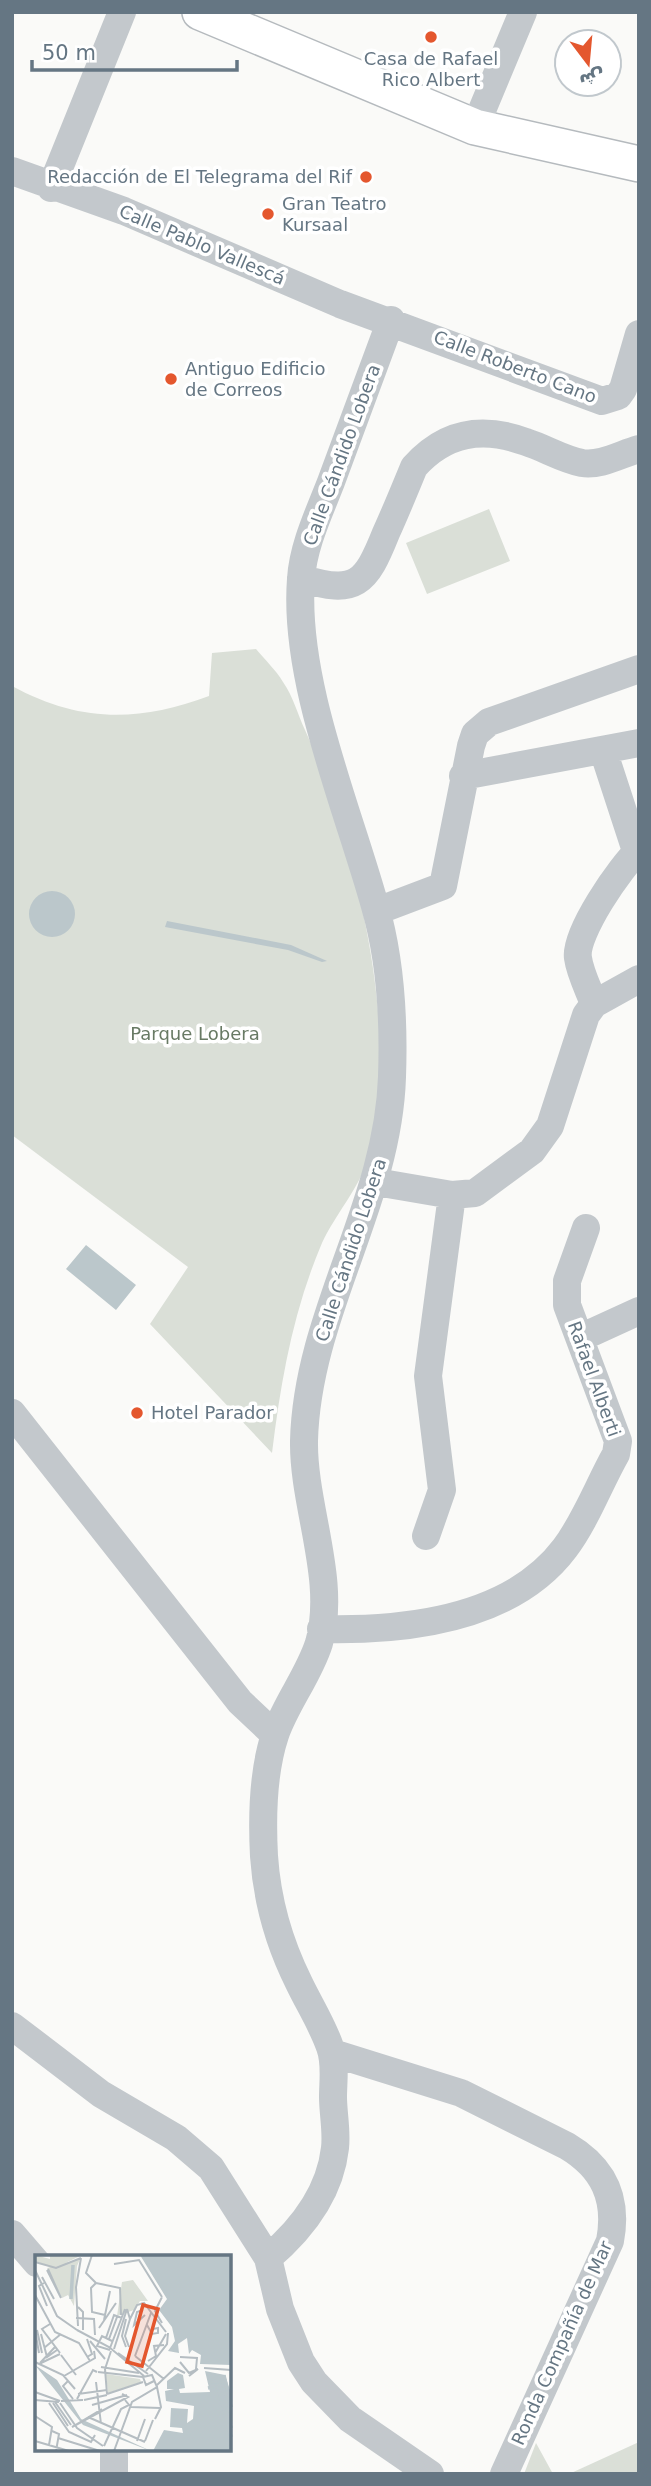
<svg xmlns="http://www.w3.org/2000/svg" width="651" height="2486" font-family="'DejaVu Sans',Vazirmatn,sans-serif">
<style>
.green{fill:#dadfd7}
.water{fill:#bbc7cb}
.lines{fill:none;stroke-linecap:round;stroke-linejoin:round}
.major-casing{stroke:#b5babe;stroke-width:38}
.minor{stroke:#c3c8cc;stroke-width:28}
.major{stroke:#fff;stroke-width:35}
.poi-dot{fill:#e4572e;stroke:#fff;stroke-width:2.5}
.labels{text-anchor:middle;stroke-width:7;stroke-linejoin:round;paint-order:stroke}
.poi-label{font-size:18px;fill:#657683;stroke:#fff;text-anchor:start}
.street-label{font-size:18px;fill:#657683;stroke:#fff}
.park-label{font-size:18px;fill:#687a64;stroke:#fff}
.inset-river{fill:none;stroke:#bbc7cb;stroke-width:3.5}
.inset-road{fill:none;stroke:#b5bdc2;stroke-width:2}
.view{fill:#e4572e;fill-opacity:0.15;stroke:#e4572e;stroke-width:3.5}
.inset-edge{fill:none;stroke:#657683;stroke-width:3.5}
</style>
<rect width="100%" height="100%" fill="#fafaf8"/>
<!-- green -->
<path class="green" d="M489 509 510 561 427 594 406 543Z
M256 649C265 660 276 670 283 682 293 696 298 715 305 730 355 842 404 1039 368 1159 359 1188 335 1215 322 1243 293 1311 281 1380 272 1453L150 1324 188 1267 12 1135V686C80 723 139 722 209 696L212 653Z
M639 2442V2474H569Z
M536 2443 553 2474H524Z"/>
<!-- water -->
<path class="water" d="M29 914a23 23 0 1 1 46 0a23 23 0 1 1-46 0Z
M167 921 291 945 327 961 322 962 288 950 165 927Z
M86 1245 136 1285 116 1310 66 1269Z"/>
<g class="lines">
<defs>
<path id="major" d="M200 12 475 127 639 164"/>
</defs>
<!-- major casing -->
<use href="#major" class="major-casing"/>
<!-- minor -->
<path class="minor" d="M475 127 523 12
M12 171 124 211 340 304 602 401 618 396 623 389 639 334
M51 188 122 12
M301 578C356 596 366 583 386 533 396 511 405 489 414 467 445 432 483 426 526 442 545 448 562 459 582 463 601 466 621 454 639 449
M603 750 636 851
M463 776 639 743
M377 911 443 886 471 746 475 734 489 722 639 669
M594 1004C589 990 580 973 578 958 574 934 621 866 639 850
M376 1182 452 1195 475 1193 532 1151 550 1126 586 1015 594 1004 639 979
M580 1338 639 1311
M12 1413 240 1702 275 1735
M426 1536 442 1490 428 1376 452 1195
M321 1629C404 1631 511 1620 565 1548 586 1520 599 1484 616 1454L618 1441 567 1305V1281L586 1228
M12 2026 101 2094 176 2138 211 2168 268 2258 280 2309 301 2362 314 2382 350 2419 430 2474
M333 2053 461 2093 567 2146C604 2168 618 2199 610 2241L504 2474
M12 2234 37 2263
M268 2258C301 2230 330 2193 335 2148 337 2131 333 2113 333 2097 333 2081 336 2062 330 2047 322 2024 309 2004 299 1983 279 1943 267 1901 264 1856 262 1818 263 1771 275 1735 286 1703 309 1675 319 1643 337 1580 303 1506 304 1441 307 1313 388 1205 392 1077 394 1020 391 961 375 906 348 808 293 681 301 579 303 546 319 513 331 482 351 428 371 374 391 320
M114 2474V2449"/>
<!-- major -->
<use href="#major" class="major"/>
</g>
<!-- markers -->
<g class="poi-dot">
<circle cx="431" cy="37" r="7"/>
<circle cx="366" cy="177" r="7"/>
<circle cx="268" cy="214" r="7"/>
<circle cx="171" cy="379" r="7"/>
<circle cx="137" cy="1413" r="7"/>
</g>
<g class="labels">
<!-- poi labels -->
<g class="poi-label">
<text x="431" y="65" text-anchor="middle">Casa de Rafael<tspan x="431" dy="21">Rico Albert</tspan></text>
<text x="352" y="183" text-anchor="end">Redacción de El Telegrama del Rif</text>
<text x="282" y="210">Gran Teatro<tspan x="282" dy="21">Kursaal</tspan></text>
<text x="185" y="375">Antiguo Edificio<tspan x="185" dy="21">de Correos</tspan></text>
<text x="151" y="1419">Hotel Parador</text>
</g>
<!-- street labels -->
<g class="street-label">
<text transform="translate(202 245) rotate(23)" y="6">Calle Pablo Vallescá</text>
<text transform="translate(515 367) rotate(21)" y="6">Calle Roberto Cano</text>
<text transform="translate(342 455) rotate(-70)" y="6">Calle Cándido Lobera</text>
<text transform="translate(351 1250) rotate(-72)" y="6">Calle Cándido Lobera</text>
<text transform="translate(594 1379) rotate(70)" y="6">Rafael Alberti</text>
<text transform="translate(562 2343) rotate(-66)" y="6">Ronda Compañía de Mar</text>
</g>
<!-- park labels -->
<g class="park-label">
<text x="195" y="1040">Parque Lobera</text>
</g>
</g>
<!-- overview -->
<g transform="translate(35 2255)">
<rect width="196" height="196" fill="#fafaf8"/>
<path d="M0 0 15 4V0L45 1 20 13 0 6ZM45 4 42 11 39 51 33 40 27 43 12 13ZM98 25 113 46H105L99 55 82 61 87 27ZM71 119 105 124 106 127 73 138Z" fill="#dadfd7"/>
<path d="M105 0H196V110L165 109 166 100 157 95 154 99 152 83 143 89 144 98 133 96 140 86 137 72 124 55 132 44ZM0 110 22 125 46 164 116 196 48 170ZM170 116 190 120 196 138V196H118L129 175 148 178 147 173 135 172 136 153 153 154 152 168 158 164 159 151 131 146 130 136 139 134H132V126L143 118 148 120 150 133 144 134 145 138 175 137Z" fill="#bbc7cb"/>
<path class="inset-river" d="M36 44 38 10M189 120 196 152M176 130H185L196 173M173 133 183 131 196 182"/>
<path class="inset-road" d="M57 0 51 18 61 28M0 7 21 13 46 3M79 9 104 5 127 42M13 14 26 43M0 15 22 61 42 75M12 15 26 43M7 22 19 44M9 28 4 31 12 51M61 28 85 33 86 60M61 28 56 33 57 57 70 60M0 40 20 77 44 88 55 106M43 52 48 57V75M92 54 95 64 102 50 109 48 131 77M108 55 102 57 99 70 110 60M41 63 59 64 60 80M91 64 87 81 91 92M69 65 75 36M127 68 120 56 127 42M15 69 7 74 25 98M112 70 117 79 123 78V73L118 74M43 71 41 32 46 3M64 73 81 48M0 75 4 98M2 75 7 98M42 75 74 92 109 121M6 79 12 102 22 95M71 83 79 60 87 63M52 84 57 99 52 102M74 84 82 62M55 86 70 104M94 92 90 81 95 64M9 93 26 79M75 93 90 54M79 94 92 54M75 95 62 91 67 81 77 86M83 98 113 119M120 98 131 79M26 100 41 120M100 101 116 58M100 101 129 124M145 102 162 103 161 114M113 106 121 101 119 91 129 90M0 107 28 120 40 134M145 107 154 118 163 114 154 121M5 108 20 92M6 108 25 99M66 112 104 118M169 113 196 115M111 116 132 89 133 78M63 117 108 122M29 121 60 103 59 96M33 126 28 131 38 144M61 127 66 169M122 130 140 113 150 118M0 137 25 146M43 139 72 135M72 139 70 114 76 96M72 139 108 127M42 144 58 115 62 117M0 145 24 147M49 145 72 140M26 146 48 145M20 147 36 170M14 148 34 177 56 187 60 180M18 148 33 171M25 148 42 173 68 191M57 150 92 140M96 152 125 153M67 154 37 172 93 142 87 139M0 161 17 172 14 190M53 162 110 187M120 164 126 152 122 132M17 176 24 179 21 196M23 183 65 196M0 186 34 196M102 186 110 164M110 186 118 165M69 191 86 154 94 150 90 145M79 196 97 147 122 132 117 120 108 122 111 130 119 126"/>
<path class="view" d="M108 50 123 54 107 111 92 107Z"/>
<rect width="196" height="196" class="inset-edge"/>
</g>
<!-- border -->
<rect width="651" height="2486" fill="none" stroke="#657683" stroke-width="28"/>
<!-- north arrow -->
<g transform="translate(588 63) rotate(164)"><circle r="33" fill="#ffffff" stroke="#c1c8cd" stroke-width="2"/>
<path d="M0-5L12 26L0 18L-12 26Z" fill="#e4572e"/>
<text y="-10" font-size="19" font-weight="bold" text-anchor="middle" fill="#657683">ش</text>
</g>
<!-- scale -->
<path d="M32 60v10h205v-10" fill="none" stroke="#657683" stroke-width="3.5"/>
<text x="42" y="60" font-size="21" fill="#657683" stroke="#ffffff" stroke-width="5" paint-order="stroke">50 m</text>
</svg>
